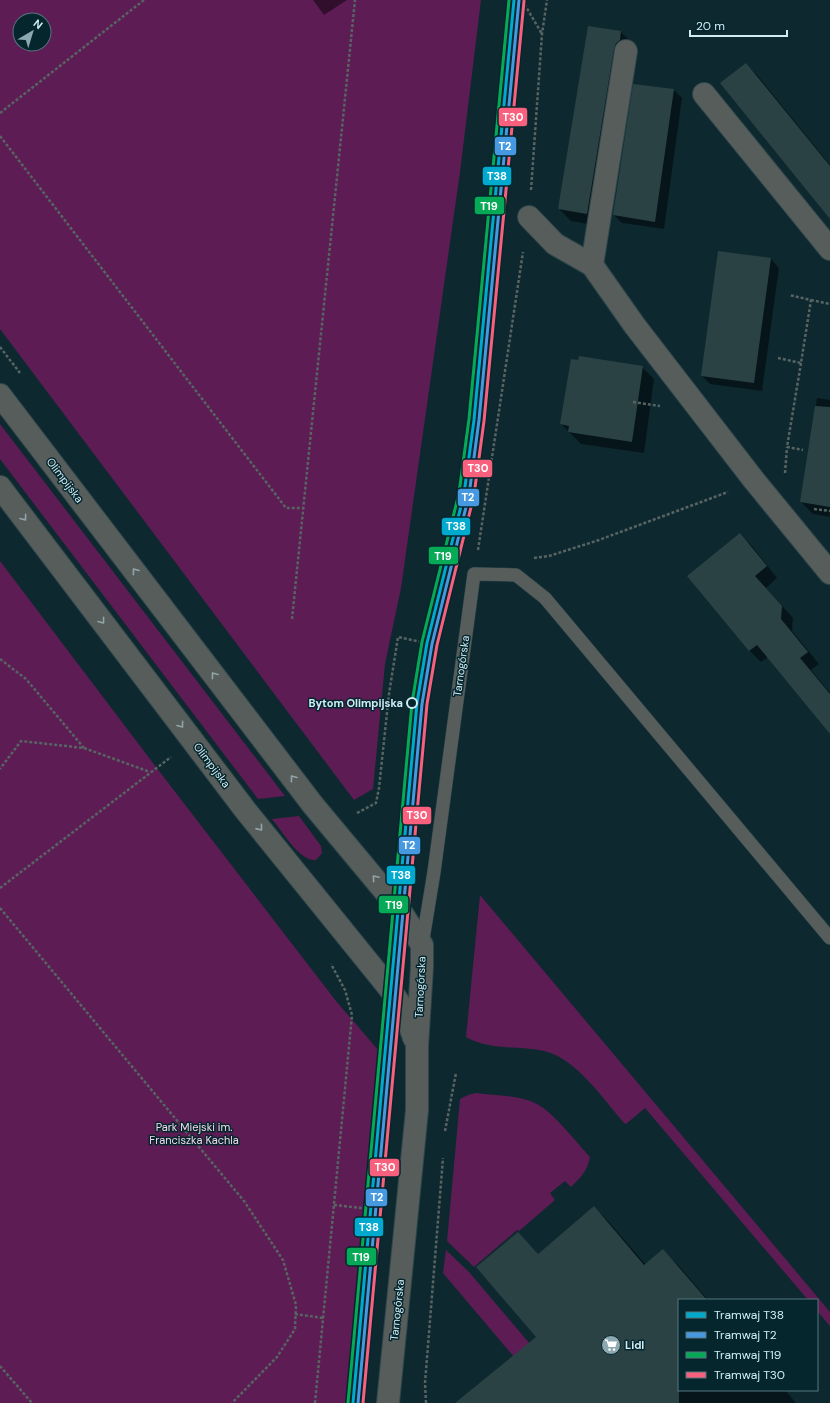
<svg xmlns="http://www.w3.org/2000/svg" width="830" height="1403" font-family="'DM Sans',sans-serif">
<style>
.green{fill:#5d1c54;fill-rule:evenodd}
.shadow{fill:#0007}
.building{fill:#2b4245}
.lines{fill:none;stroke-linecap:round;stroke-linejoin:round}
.service-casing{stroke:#2f474c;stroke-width:14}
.minor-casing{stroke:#2f474c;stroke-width:24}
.tertiary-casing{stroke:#2f474c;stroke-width:24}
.path{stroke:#586463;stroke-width:2.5;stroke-dasharray:3 2;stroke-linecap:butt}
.service{stroke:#565d5a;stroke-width:13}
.minor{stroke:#565d5a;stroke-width:22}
.tertiary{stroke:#565d5a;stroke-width:22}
.tram-1-casing{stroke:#06262e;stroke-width:6}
.tram-2-casing{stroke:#06262e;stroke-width:6}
.tram-3-casing{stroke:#06262e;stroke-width:6}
.tram-4-casing{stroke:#06262e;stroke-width:6}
.tram-1{stroke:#00a9ce;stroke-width:3}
.tram-2{stroke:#4699e1;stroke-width:3}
.tram-3{stroke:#06aa56;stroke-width:3}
.tram-4{stroke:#f8607d;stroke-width:3}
.oneway{stroke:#93a5a8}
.stop-dot{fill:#06262e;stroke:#d0edf5;stroke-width:2}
.labels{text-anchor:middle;stroke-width:3;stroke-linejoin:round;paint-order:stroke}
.street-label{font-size:11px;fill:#d0edf5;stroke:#06262e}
.stop-label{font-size:11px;font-weight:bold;fill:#d0edf5;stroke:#06262e;text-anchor:end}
.park-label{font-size:11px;fill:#f2daea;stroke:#06262e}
.poi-label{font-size:11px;font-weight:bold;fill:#d0edf5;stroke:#06262e;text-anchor:start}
.line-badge{stroke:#06262e;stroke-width:1.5}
.badge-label{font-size:11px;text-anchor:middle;font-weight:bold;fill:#fff}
</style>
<rect width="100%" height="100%" fill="#0d292f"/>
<!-- green -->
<path class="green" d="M0 0H481L460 172 401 588 385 664 373 789 354 800 0 329ZM20 20H44V44H20Z
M0 424 285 796 258 799 0 459Z
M0 561 156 767 336 1001 379 1051 386 1070 388 1106 387 1161 364 1403H0Z
M299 816 321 846 322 853 316 860C300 862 282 831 272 819Z
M480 895 830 1312V1326L817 1311V1300H808L645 1108 626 1124 624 1123C603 1099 576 1058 544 1051 518 1045 490 1051 466 1037Z
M476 1093C496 1096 520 1095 537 1104 554 1113 577 1143 590 1157 587 1172 580 1178 571 1187L565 1181 550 1193 555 1200 519 1231 517 1230 474 1267 447 1241 460 1099 468 1095Z
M446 1250 469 1272 580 1403H553L443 1273Z"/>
<!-- shadow -->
<path class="shadow" d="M313 0H347L324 15Z
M589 27 621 32 633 44 599 226 571 221 559 209Z
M746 64 758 76 830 165V217Z
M634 85 674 90 682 98 664 229 622 223 614 215Z
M719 252 771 259 779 268 762 391 710 384 702 376Z
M642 367 654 379 644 453 581 444 561 424Z
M817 398 830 400V517L813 514 801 502Z
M740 534 752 546 777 578 766 588 793 618 792 631 819 664 811 670 830 693V733L768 657 761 662 749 650Z
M594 1207 609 1222 646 1265 663 1251 679 1266 708 1300H679V1390H785L796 1403H457L538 1337 518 1233 538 1254Z"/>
<!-- building -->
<path class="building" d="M588 26 621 31 620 40 616 43 614 49 587 214 558 209Z
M746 63 830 166V219L720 83Z
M633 84 674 89 655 222 613 215Z
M718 251 771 258 754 383 701 376Z
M579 356 643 366 632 442 568 432 569 426 560 424 571 359 578 360Z
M815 406 830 407V507L800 502Z
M740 533 767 566 755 576 782 606 781 619 808 652 800 658 830 694V734L757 645 749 651 687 576Z
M594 1206 644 1265 663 1249 707 1300H679V1403H455L536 1337 476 1267 518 1232 538 1254Z"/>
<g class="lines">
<defs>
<path id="service" d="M422 945 434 872 474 574 516 575 545 598 830 938"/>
<path id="minor" d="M704 94 830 249
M529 217 555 244 592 265 635 326 753 479 830 573
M592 265 626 51"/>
<path id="tertiary" d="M0 395 313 805 398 907 422 945V967L417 1046V1110L388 1403
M0 487 246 811 390 989 405 1012 414 1038"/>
</defs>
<!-- service casing -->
<use href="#service" class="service-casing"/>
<!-- minor casing -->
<use href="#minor" class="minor-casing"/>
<!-- tertiary casing -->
<use href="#tertiary" class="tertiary-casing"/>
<!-- path -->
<path class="path" d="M522 0 542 34
M0 113 144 0
M0 136 286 508H303
M531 190 542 34 547 0
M811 300 830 304
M0 347 20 373
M778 358 801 363 811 300 789 295
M801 363 787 447 803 450
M633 402 660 406
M785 473 787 447
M814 509 830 511
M478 550 523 252
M534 558 549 556 599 540 728 492
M292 619 355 0
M0 659 26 679 84 748 21 741 0 769
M84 748 150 772
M357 813 376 803 379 788 389 694 398 637 435 645 426 703
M0 888 171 757
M0 908 244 1201 283 1260 296 1305 295 1329 277 1357 232 1403
M445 1131 456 1073
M334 1205 380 1210
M295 1314 323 1318
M0 1366 32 1403
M315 1403 352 1015 345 990 331 964
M426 1403 425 1383 443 1158"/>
<!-- service -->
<use href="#service" class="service"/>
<!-- minor -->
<use href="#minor" class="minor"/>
<!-- tertiary -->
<use href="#tertiary" class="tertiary"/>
<defs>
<path id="tram-1" d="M353 1403 417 703 427 643 464 494 474 420 514 0"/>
<path id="tram-2" d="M358 1403 422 704 432 644 469 495 479 420 519 0"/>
<path id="tram-3" d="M348 1403 412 703 422 642 459 493 469 419 509 0"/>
<path id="tram-4" d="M363 1403 427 704 437 645 474 495 484 421 524 1"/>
</defs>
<!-- tram-1 casing -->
<use href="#tram-1" class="tram-1-casing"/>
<!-- tram-2 casing -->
<use href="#tram-2" class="tram-2-casing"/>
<!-- tram-3 casing -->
<use href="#tram-3" class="tram-3-casing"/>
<!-- tram-4 casing -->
<use href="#tram-4" class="tram-4-casing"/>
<!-- tram-1 -->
<use href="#tram-1" class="tram-1"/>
<!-- tram-2 -->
<use href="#tram-2" class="tram-2"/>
<!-- tram-3 -->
<use href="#tram-3" class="tram-3"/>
<!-- tram-4 -->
<use href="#tram-4" class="tram-4"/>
</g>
<!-- one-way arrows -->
<defs><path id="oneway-chevron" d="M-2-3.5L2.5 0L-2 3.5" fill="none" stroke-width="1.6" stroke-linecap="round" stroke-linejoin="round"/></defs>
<g class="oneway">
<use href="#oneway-chevron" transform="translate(24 518) rotate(53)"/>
<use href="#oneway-chevron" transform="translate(135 571) rotate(-127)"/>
<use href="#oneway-chevron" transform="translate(102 621) rotate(53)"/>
<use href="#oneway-chevron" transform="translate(214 675) rotate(-127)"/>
<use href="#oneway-chevron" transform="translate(181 725) rotate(53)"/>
<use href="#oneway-chevron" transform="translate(293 778) rotate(-127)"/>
<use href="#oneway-chevron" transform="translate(260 828) rotate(51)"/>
<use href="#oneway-chevron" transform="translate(375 878) rotate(-130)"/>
</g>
<!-- icons -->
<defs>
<symbol id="supermarket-disc" viewBox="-11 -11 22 22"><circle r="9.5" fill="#8ca8b0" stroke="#06262e"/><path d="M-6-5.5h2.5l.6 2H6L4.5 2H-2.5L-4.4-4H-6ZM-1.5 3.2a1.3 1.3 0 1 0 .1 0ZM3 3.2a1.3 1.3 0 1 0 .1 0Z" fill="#fff"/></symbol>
</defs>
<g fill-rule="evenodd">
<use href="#supermarket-disc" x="600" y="1334" width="22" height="22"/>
</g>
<!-- markers -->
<circle class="stop-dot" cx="412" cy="703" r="5"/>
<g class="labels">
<!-- street labels -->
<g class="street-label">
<text transform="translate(65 480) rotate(53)" y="4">Olimpijska</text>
<text transform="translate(461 666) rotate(-82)" y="4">Tarnogórska</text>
<text transform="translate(212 765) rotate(53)" y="4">Olimpijska</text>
<text transform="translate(420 987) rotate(-87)" y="4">Tarnogórska</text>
<text transform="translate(397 1310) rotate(-84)" y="4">Tarnogórska</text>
</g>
<!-- stop labels -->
<g class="stop-label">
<text x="403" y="707">Bytom Olimpijska</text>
</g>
<!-- park labels -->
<g class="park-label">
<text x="194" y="1131">Park Miejski im.<tspan x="194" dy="13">Franciszka Kachla</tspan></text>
</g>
<!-- poi labels -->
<g class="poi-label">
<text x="625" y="1349">Lidl</text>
</g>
</g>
<g class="line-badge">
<rect x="498" y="107" width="30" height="20" rx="4" fill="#f8607d"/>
<rect x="494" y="136" width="23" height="20" rx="4" fill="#4699e1"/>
<rect x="482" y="166" width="30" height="20" rx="4" fill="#00a9ce"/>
<rect x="474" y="196" width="31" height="19" rx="4" fill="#06aa56"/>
<rect x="462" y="459" width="31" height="19" rx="4" fill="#f8607d"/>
<rect x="457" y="488" width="23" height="19" rx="4" fill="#4699e1"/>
<rect x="441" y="517" width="30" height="19" rx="4" fill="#00a9ce"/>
<rect x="428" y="546" width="31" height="19" rx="4" fill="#06aa56"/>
<rect x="402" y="806" width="30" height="19" rx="4" fill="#f8607d"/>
<rect x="398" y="836" width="23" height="19" rx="4" fill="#4699e1"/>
<rect x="386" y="865" width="30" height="20" rx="4" fill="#00a9ce"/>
<rect x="378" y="895" width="31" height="19" rx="4" fill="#06aa56"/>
<rect x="369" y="1158" width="31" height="19" rx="4" fill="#f8607d"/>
<rect x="365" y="1188" width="23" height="19" rx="4" fill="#4699e1"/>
<rect x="354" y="1217" width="30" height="20" rx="4" fill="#00a9ce"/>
<rect x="346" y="1247" width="31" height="19" rx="4" fill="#06aa56"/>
</g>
<g class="badge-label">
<text x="513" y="121">T30</text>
<text x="505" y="150">T2</text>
<text x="497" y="180">T38</text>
<text x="489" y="210">T19</text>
<text x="478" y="472">T30</text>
<text x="468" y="501">T2</text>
<text x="456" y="530">T38</text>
<text x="443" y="560">T19</text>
<text x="417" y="819">T30</text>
<text x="409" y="849">T2</text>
<text x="401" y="879">T38</text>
<text x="394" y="909">T19</text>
<text x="385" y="1171">T30</text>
<text x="377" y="1201">T2</text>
<text x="369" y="1231">T38</text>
<text x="361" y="1261">T19</text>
</g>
<!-- legend -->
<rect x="678" y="1299" width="140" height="92" fill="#06262e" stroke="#57767e"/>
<rect x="686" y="1312" width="20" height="6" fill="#00a9ce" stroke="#57767e"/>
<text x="714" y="1319" font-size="12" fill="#d0edf5">Tramwaj T38</text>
<rect x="686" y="1332" width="20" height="6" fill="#4699e1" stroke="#57767e"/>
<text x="714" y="1339" font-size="12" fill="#d0edf5">Tramwaj T2</text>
<rect x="686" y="1352" width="20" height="6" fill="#06aa56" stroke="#57767e"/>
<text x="714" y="1359" font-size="12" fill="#d0edf5">Tramwaj T19</text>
<rect x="686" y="1372" width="20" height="6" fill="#f8607d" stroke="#57767e"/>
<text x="714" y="1379" font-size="12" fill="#d0edf5">Tramwaj T30</text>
<!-- north arrow -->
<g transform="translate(32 32) rotate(38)"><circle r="19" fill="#06262e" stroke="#57767e"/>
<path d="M0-3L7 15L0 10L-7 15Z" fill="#8ca8b0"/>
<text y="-6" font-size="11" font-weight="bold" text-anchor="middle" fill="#d0edf5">N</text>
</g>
<!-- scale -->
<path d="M690 30v6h97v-6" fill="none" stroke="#d0edf5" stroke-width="2"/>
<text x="696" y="30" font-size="12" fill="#d0edf5" stroke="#06262e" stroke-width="3" paint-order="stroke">20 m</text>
</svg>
